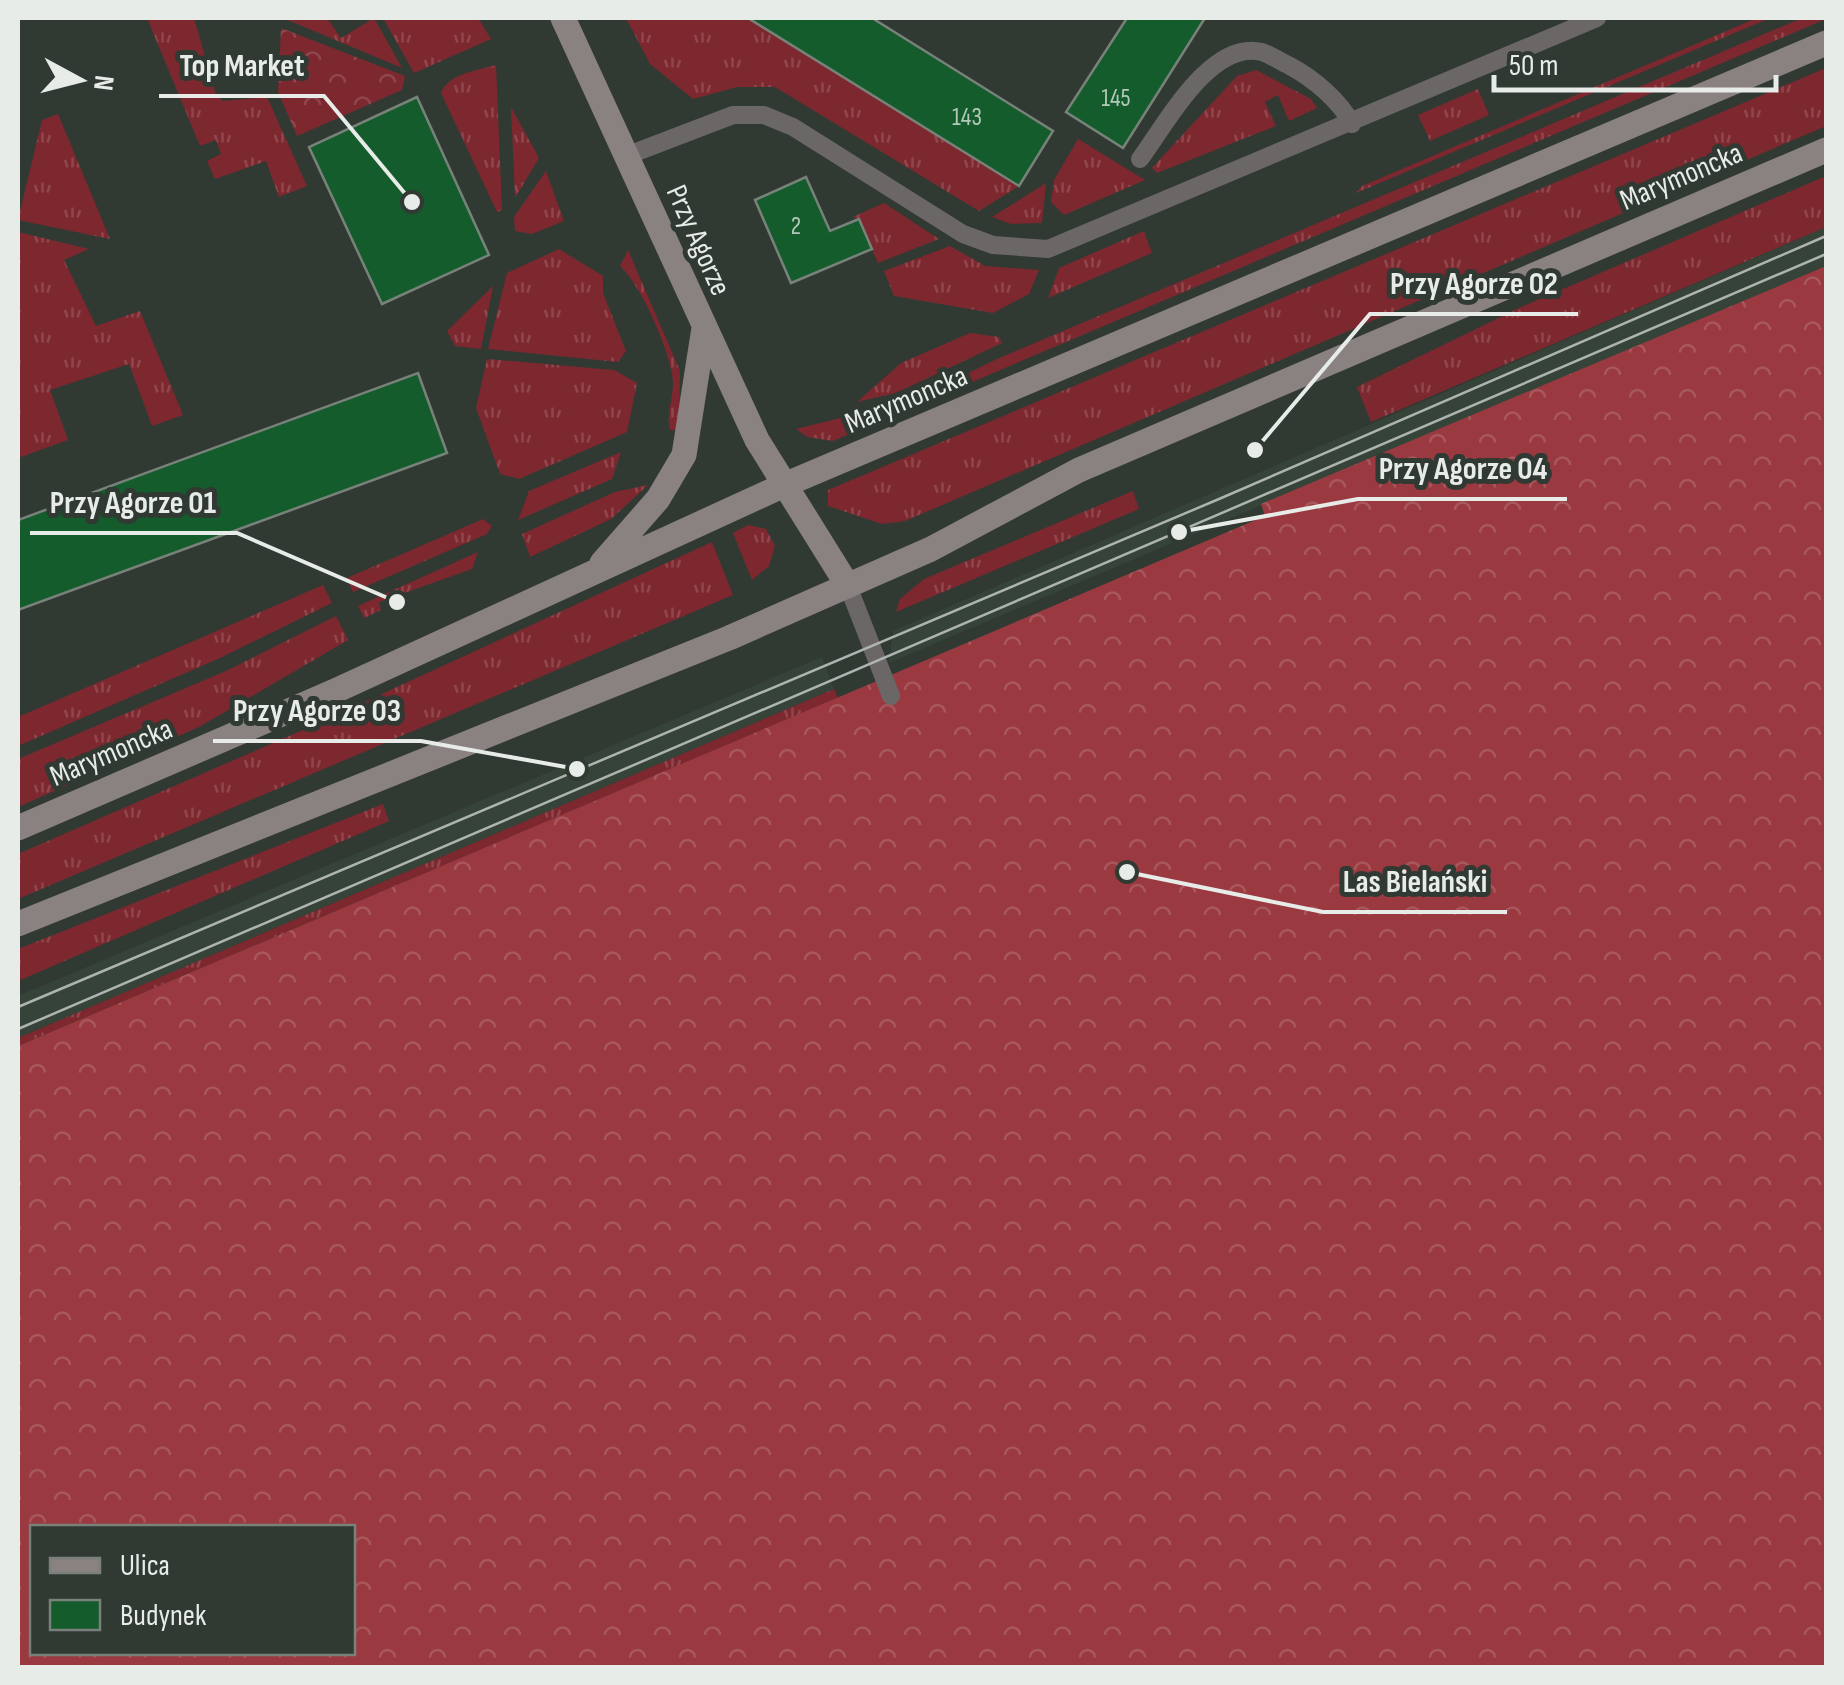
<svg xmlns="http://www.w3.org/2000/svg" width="1844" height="1685" font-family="'Sofia Sans Condensed',sans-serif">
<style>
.built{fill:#364338}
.grass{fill:url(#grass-tufts)}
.forest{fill:url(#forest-crowns);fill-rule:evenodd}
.park{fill:url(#park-crowns)}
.building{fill:#155c2d;stroke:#79827a;stroke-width:2.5}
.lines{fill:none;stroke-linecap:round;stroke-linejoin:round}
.lane{stroke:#6c6767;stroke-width:18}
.secondary{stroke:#8a8181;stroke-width:25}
.tram{stroke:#aeb4b0;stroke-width:2.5}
.labels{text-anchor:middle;stroke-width:10;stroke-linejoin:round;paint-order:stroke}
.number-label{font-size:25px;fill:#b2c8b9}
.street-label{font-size:30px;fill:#e7ece8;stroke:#313933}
.leader{fill:none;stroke:#e7ece8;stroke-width:4}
.callout-dot{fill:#e7ece8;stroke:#313933;stroke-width:4}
.callout-label{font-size:32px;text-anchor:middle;font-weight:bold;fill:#e7ece8;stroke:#313933;stroke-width:10;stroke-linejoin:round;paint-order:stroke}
</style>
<defs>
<pattern id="grass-tufts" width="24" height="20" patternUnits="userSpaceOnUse" patternTransform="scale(2.5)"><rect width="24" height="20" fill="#7d272e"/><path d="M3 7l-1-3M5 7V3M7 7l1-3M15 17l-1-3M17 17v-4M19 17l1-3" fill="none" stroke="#8f464c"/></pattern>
<pattern id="forest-crowns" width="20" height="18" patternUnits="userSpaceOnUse" patternTransform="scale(2.5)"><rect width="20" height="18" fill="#9a3a40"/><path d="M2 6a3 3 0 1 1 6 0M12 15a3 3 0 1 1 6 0" fill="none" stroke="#a8575c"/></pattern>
<pattern id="park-crowns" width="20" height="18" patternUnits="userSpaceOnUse" patternTransform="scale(2.5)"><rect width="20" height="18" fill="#7d272e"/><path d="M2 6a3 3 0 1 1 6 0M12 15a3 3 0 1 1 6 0" fill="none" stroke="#8f464c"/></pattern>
</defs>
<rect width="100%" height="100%" fill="#313933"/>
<!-- built -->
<path class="built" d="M1826 227V266L889 663 893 631Z
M822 657 834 689 18 1038V996Z"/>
<!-- grass -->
<path class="grass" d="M147 18H194L216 95 223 101 267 97 307 186 279 197 266 161 215 179 207 161 221 154 216 140 200 146Z
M283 18H327L341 38 374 18 402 68Z
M383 18H478L491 39 414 73Z
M626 18H748L1019 186 979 211 775 87H737L693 99 650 64Z
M1757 18H1770L1356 193 1362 186Z
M1802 18 1826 19 833 441 807 437 796 429 913 400 997 359Z
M496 65 502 210 497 212 441 93C449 73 477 71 496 65Z
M1826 68V126L905 521 882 524 828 506V490Z
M1256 70 1311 99 1317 108 1289 121 1278 95 1265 102 1276 126 1157 173 1152 168 1237 76Z
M1478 89 1489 115 1430 141 1418 115Z
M511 107 539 158 515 198Z
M58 114 110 239 18 220 42 120Z
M1078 139 1145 180 1064 215 1051 202 1054 180Z
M546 171 564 221 532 234 515 231 514 217Z
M1826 176V227L1371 422 1357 387 1519 308Z
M1046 183 1042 223 1011 224 992 217Z
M884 203 939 239 878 263 859 220 853 217Z
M1144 231 1152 253 1048 298 1059 268Z
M18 232 89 249 64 260 96 326 140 311 183 415 152 426 129 364 50 390 68 440 18 458Z
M950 246 985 266 1039 270 1029 294 993 313 894 296 884 271Z
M559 249 603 276V293L626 351 618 362 488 349 507 273Z
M628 250 680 371 679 430H670C666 415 673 399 673 382 672 354 641 285 620 266Z
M493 286 481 349 455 346 447 331Z
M970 333 999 337 1002 343 896 393 857 402 901 363Z
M487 359 614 370 637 383 627 432 519 479 500 474 476 408Z
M621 452 612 479 518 520 529 491Z
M648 485 611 519 530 557 522 534 615 492Z
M1133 491 1139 509 896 612 900 599 924 579Z
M483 519 492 526 487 534 353 592 347 578Z
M748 525 766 529 775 546 769 566 752 580 733 533Z
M712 542 733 595 18 899V854L312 726Z
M478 552 472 569 379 602 381 610 364 618 358 606Z
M323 585 332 603 220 658 18 746V717Z
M336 616 348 640 199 727 18 807V759L226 671Z
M834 689 838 698 18 1046V1038Z
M383 804 389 821 18 981V949Z"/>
<!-- forest -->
<path class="forest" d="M1826 266V1667L18 1668V1046L1265 516 1261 504ZM32 1528H352V1652H32Z"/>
<!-- park -->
<path class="park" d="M281 28 405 76 402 90 297 136 278 92Z"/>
<!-- building -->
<path class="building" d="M748 18H872L1053 131 1019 186Z
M1127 18H1205L1123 148 1066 112Z
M417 97 489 255 382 304 309 147Z
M806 177 830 231 859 219 872 249 791 283 755 200Z
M418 373 447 453 18 610V520Z"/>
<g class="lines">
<!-- lane -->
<path class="lane" d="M626 156 733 115H764L793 127 963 234 993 245 1048 249 1597 18
M1140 159C1166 124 1211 39 1262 52 1271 55 1281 62 1290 66 1314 79 1339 100 1352 124
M848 586 891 696"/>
<!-- secondary -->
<path class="secondary" d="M563 18 757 440 848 586
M602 563 658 499 684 455 704 328
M18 828 335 691 782 486 1826 43
M18 924 729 638 931 549 1079 470 1826 150"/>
<!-- tram -->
<path class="tram" d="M18 1007 1219 499 1826 236
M18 1029 1826 254"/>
</g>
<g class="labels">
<!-- number labels -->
<g class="number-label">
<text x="1116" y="106">145</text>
<text x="967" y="125">143</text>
<text x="796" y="234">2</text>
</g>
<!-- street labels -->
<g class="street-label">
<text transform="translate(1681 176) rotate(-23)" y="10">Marymoncka</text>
<text transform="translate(699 240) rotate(66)" y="10">Przy Agorze</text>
<text transform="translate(906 399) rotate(-23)" y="10">Marymoncka</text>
<text transform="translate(111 752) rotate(-23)" y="10">Marymoncka</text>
</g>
</g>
<!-- callouts -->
<path class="leader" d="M412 202L324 96H159M1255 450L1370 314H1578M1179 532L1358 499H1567M397 602L237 533H30M577 769L421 741H213M1127 872L1323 912H1507"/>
<g class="callout-dot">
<circle cx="412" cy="202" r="10"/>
<circle cx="1255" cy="450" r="10"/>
<circle cx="1179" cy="532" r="10"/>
<circle cx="397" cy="602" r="10"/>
<circle cx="577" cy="769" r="10"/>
<circle cx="1127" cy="872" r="10"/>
</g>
<g class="callout-label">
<text x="242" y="76">Top Market</text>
<text x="1474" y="294">Przy Agorze 02</text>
<text x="1463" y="479">Przy Agorze 04</text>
<text x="133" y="513">Przy Agorze 01</text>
<text x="317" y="721">Przy Agorze 03</text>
<text x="1415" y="892">Las Bielański</text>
</g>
<!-- border -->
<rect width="1844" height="1685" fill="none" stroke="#e7ece8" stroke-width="40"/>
<!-- legend -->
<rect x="30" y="1525" width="325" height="130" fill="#313933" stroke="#7a817b" stroke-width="2.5"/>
<rect x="50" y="1558" width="50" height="15" fill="#8a8181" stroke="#7a817b" stroke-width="2.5"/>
<text x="120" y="1575" font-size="30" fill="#e7ece8">Ulica</text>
<rect x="50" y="1600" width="50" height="30" fill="#155c2d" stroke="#7a817b" stroke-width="2.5"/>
<text x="120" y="1625" font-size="30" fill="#e7ece8">Budynek</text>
<!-- north arrow -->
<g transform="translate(80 80) rotate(97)" stroke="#313933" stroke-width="8" paint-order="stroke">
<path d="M0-8L18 38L0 25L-18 38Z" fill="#e7ece8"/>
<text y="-15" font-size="28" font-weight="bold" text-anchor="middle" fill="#e7ece8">N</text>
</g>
<!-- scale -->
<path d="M1494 75v15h282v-15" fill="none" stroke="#e7ece8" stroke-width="5"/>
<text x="1509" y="75" font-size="30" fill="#e7ece8" stroke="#313933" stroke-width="8" paint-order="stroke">50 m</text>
</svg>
